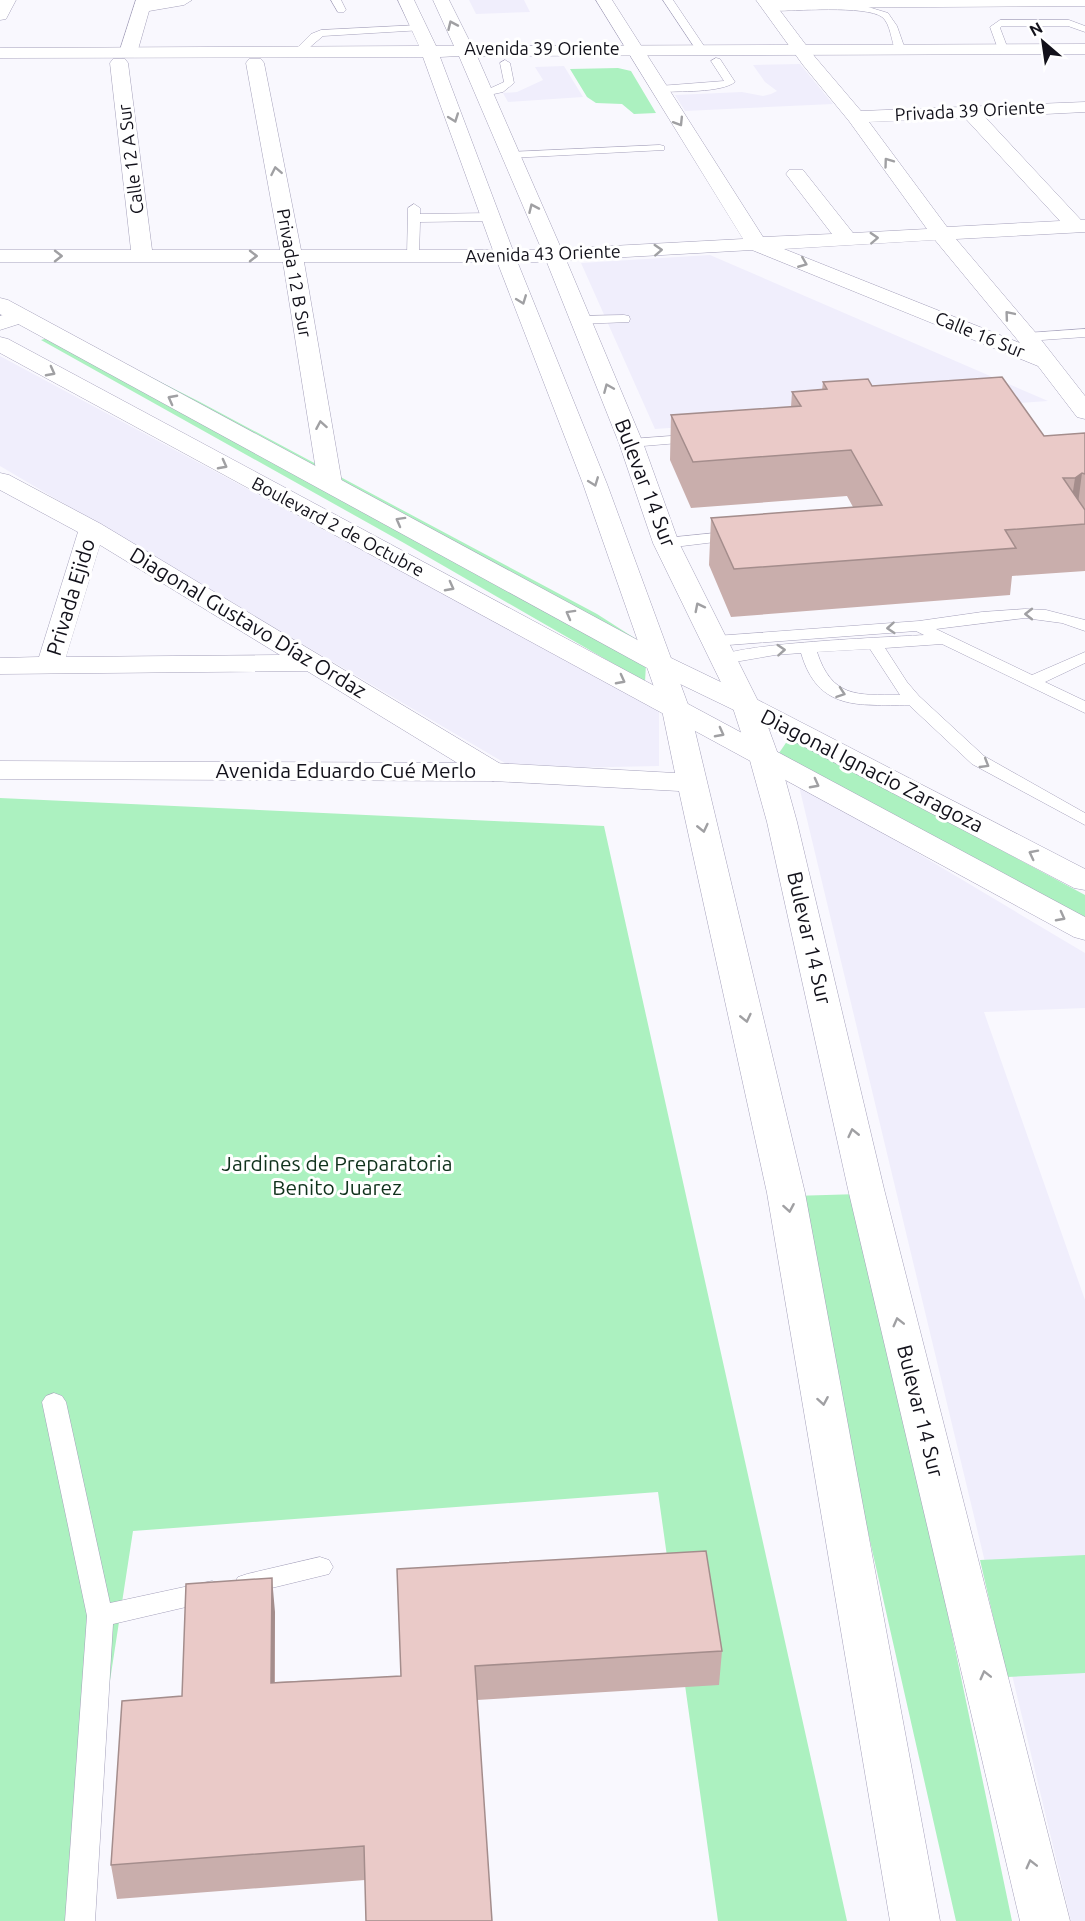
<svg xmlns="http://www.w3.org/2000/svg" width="1085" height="1921" font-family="Ubuntu,sans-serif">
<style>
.built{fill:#f0eefc}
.green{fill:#acf1c0}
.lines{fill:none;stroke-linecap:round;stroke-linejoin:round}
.lane-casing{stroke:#a5a1bb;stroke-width:1}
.street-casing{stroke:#a5a1bb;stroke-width:1}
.secondary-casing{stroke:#a5a1bb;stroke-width:1}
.primary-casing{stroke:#a5a1bb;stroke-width:1}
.lane{fill:#fff;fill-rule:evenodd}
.street{fill:#fff;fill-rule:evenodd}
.secondary{fill:#fff;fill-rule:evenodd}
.primary{fill:#fff;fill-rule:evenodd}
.wall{fill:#c9aeac}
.shaded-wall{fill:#a48d8c}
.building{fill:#eacac8;stroke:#a48d8c;stroke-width:1.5}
.oneway{stroke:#a0a0a3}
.labels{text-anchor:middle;stroke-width:6;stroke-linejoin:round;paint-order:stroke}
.far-street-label{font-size:18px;fill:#12111a;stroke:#fff}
.street-label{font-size:21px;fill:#12111a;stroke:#fff}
.park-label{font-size:21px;fill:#10321c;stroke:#fff}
</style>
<rect width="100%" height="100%" fill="#f9f8fe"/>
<!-- built -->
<path class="built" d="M469 0H524L530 12 476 14Z
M800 64 833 104 685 111 675 95 742 92 763 96 771 94 777 91 765 82 753 65Z
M564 66 583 97 508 102 503 93 517 92 543 80 535 67Z
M710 255 1048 401 655 429 581 263Z
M0 356 659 710V766L515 769 0 466Z
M798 782 1085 953V1008L984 1012 1085 1300V1921H1071Z"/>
<!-- green -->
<path class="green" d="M618 68 631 71 656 113 634 114 622 104 596 103 587 97 570 69Z
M64 333 200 402 597 614 647 646 645 682 404 543 41 340Z
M790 737 1085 895V924L779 753Z
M0 798 604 826 847 1921H718L658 1492 133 1531 73 1921H0Z
M860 1194 1012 1921H956L792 1196Z
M1085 1555V1673L1007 1677 980 1560Z"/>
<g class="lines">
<defs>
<path id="lane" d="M331 0H341L346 10 344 12H338Z
M663 0H673L706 49 705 51H697Z
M831 4 865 6 888 13 897 26 905 49 896 51C891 42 891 24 882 17 866 5 793 11 771 11L766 8 771 5Z
M1069 20 1085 26V32L1068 26H1002L1000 28 1008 49 1003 52 998 49 990 27 1000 20Z
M419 25 423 26V30L323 36 303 53 294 51 311 34 321 30Z
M716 58 720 59 735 82C721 93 678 91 659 92L654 89 659 86 724 81 711 61Z
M505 60 510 63 514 83 503 92 480 97V93L504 82 500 63Z
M660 145 664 146V150L510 158 504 155 510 152Z
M414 204 420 208V214L490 213 496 217 490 221 420 222 419 256 413 260 407 256 408 208Z
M624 315 629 316 630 319 629 322 579 324 573 320 579 316Z
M1085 329V337L1027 341 1020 337 1027 333Z
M698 434 703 435 705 438 703 441 631 447 624 443 631 439Z
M735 531 743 536 740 539 666 548 658 543 666 538Z
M1025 609 1046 610 1085 620V631L1062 623 1025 618 936 629 1032 675 1085 652V663L1045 682 1085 701V713L942 644 885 648 907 682 919 696 984 756 1085 813V825L972 764 909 705C858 705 818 711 801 653L775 655 723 664 715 659C727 643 895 637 924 635L916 631 715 646 707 641 715 636 919 621 982 612ZM870 649 900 695C857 695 832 698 817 652Z
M54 1393 62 1396 66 1402 110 1603 212 1581 221 1584 225 1591 221 1598 212 1601 113 1624 95 1921H65L87 1616 42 1402 46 1396Z
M320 1557 329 1560 333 1567 329 1574 247 1594 238 1591 234 1584 238 1577 247 1574Z"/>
<path id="street" d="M0 0H16L6 19 0 20Z
M136 0H192L184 5 149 11 137 53 134 57H122L119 53Z
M596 0H612L763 237 832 234 786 174 789 170H803L853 233 927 229 849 121 803 65 756 0H1085V6L778 8 815 57 861 111 1085 102V112L985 117 1081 220H1085V232L956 239 1035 332 1085 396V419L1077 417 1038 366 752 250 536 262H304L342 483 339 488 330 490 321 488 318 483 283 262H0V250H131L110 63 113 59H125L128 63 152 250H280L246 63 249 59H261L264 63 301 250H536L743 239ZM965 118 1060 221 947 227 869 122ZM935 240 1020 343 784 249Z
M20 309 28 311 31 316 28 321 0 330V316Z
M0 473 9 475 101 524 504 766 508 772 504 778 493 781 482 778 307 671 0 674V658L39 657 78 532 0 490ZM100 545 280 655 66 657Z"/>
<path id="secondary" d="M398 0H414L436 46H454L433 0H449L472 46 1085 44V54L477 56 564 255 643 443 679 543 760 705 779 757 797 822 884 1189 1070 1921H1020L848 1189 767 822 749 757 732 705 653 543 619 443 544 255 459 56 440 57 515 256 607 484 690 710 805 1193 940 1921H890L767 1193 679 791 493 781 0 779V761L493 763 675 773 662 710 583 484 495 256 423 57 0 58V48L419 46Z"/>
<path id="primary" d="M0 298 8 300 669 657 756 699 1085 869V890L1074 888 736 711 649 669 0 314Z
M0 337 8 339 1085 917V940L1074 937 0 353Z"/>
</defs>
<!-- lane casing -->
<use href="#lane" class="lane-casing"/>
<!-- street casing -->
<use href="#street" class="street-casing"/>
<!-- secondary casing -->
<use href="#secondary" class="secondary-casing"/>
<!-- primary casing -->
<use href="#primary" class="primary-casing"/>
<!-- lane -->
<use href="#lane" class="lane"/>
<!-- street -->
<use href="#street" class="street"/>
<!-- secondary -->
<use href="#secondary" class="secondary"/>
<!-- primary -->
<use href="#primary" class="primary"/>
</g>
<!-- wall -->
<path class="wall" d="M823 382 872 386 1044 436 1085 433V571L1012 576 1010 595 731 617 709 565 711 518 853 507 847 496 691 508 670 460 671 415 791 407 792 392 822 390Z
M397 1569 722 1651 719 1685 477 1700 365 1880 117 1899 111 1865 275 1612V1682L401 1676Z"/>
<!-- shaded-wall -->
<path class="shaded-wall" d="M1082 473 1076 519 1068 524 1075 478Z
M272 1578 275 1612 274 1717 271 1683Z"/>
<!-- building -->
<path class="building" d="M1002 377 1044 436 1085 433V474L1082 473 1075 478H1063L1085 510V524L1005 530 1016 548 734 569 711 518 882 505 851 450 693 462 671 415 801 406 792 392 827 389 823 382 868 379 872 386Z
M706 1551 722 1651 475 1666 492 1921H366L364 1846 111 1865 122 1701 182 1696 186 1584 272 1578 271 1683 401 1676 397 1569Z"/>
<!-- one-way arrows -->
<defs><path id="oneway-chevron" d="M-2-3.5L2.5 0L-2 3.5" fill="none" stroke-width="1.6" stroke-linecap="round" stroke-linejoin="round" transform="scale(1.5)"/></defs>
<g class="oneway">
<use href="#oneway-chevron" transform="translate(452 25) rotate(-114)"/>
<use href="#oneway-chevron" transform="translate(454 118) rotate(70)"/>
<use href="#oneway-chevron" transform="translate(679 122) rotate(58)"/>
<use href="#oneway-chevron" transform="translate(888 162) rotate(-126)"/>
<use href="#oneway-chevron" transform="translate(276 171) rotate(-101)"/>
<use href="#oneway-chevron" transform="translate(533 208) rotate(-114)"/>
<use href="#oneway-chevron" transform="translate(874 238) rotate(-3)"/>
<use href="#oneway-chevron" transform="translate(658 250) rotate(-3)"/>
<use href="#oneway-chevron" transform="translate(58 256)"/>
<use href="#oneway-chevron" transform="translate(253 256)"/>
<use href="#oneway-chevron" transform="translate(803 263) rotate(22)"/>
<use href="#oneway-chevron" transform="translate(522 300) rotate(69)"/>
<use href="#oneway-chevron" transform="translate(1009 315) rotate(-130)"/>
<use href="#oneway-chevron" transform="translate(51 372) rotate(28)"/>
<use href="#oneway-chevron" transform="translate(608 388) rotate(-113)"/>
<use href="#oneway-chevron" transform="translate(172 399) rotate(-152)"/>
<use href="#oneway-chevron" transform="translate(321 425) rotate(-100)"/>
<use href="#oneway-chevron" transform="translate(223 465) rotate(28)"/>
<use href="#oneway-chevron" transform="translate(594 482) rotate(69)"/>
<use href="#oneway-chevron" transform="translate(400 521) rotate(-151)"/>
<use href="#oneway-chevron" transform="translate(450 587) rotate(28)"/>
<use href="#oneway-chevron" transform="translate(699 607) rotate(-117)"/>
<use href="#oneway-chevron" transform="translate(570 614) rotate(-151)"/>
<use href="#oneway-chevron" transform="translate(1029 614) rotate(-180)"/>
<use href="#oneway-chevron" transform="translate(891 628) rotate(176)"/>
<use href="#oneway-chevron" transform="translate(781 650) rotate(-4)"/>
<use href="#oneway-chevron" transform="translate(621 680) rotate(28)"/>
<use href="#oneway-chevron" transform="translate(841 693) rotate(19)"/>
<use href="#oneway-chevron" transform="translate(720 733) rotate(28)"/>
<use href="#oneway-chevron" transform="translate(985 764) rotate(31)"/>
<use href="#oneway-chevron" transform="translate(815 784) rotate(28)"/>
<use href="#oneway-chevron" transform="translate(703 828) rotate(77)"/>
<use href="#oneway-chevron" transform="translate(1033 854) rotate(-153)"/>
<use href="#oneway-chevron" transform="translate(1061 917) rotate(28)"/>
<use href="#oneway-chevron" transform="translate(746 1018) rotate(77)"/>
<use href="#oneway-chevron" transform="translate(853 1133) rotate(-103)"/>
<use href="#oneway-chevron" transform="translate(789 1208) rotate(80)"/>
<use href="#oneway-chevron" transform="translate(898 1322) rotate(-104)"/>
<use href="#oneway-chevron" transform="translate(823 1401) rotate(80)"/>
<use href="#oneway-chevron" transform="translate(985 1675) rotate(-104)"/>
<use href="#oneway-chevron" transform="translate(1031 1864) rotate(-104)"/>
</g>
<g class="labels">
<!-- far-street labels -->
<g class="far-street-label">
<text x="542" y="55">Avenida 39 Oriente</text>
<text transform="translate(970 111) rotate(-3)" y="6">Privada 39 Oriente</text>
<text transform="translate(131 159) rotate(-97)" y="6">Calle 12 A Sur</text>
<text transform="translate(543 254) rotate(-2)" y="6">Avenida 43 Oriente</text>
<text transform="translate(294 273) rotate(80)" y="6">Privada 12 B Sur</text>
<text transform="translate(980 335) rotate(22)" y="6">Calle 16 Sur</text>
<text transform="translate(338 527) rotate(28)" y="6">Boulevard 2 de Octubre</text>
</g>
<!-- street labels -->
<g class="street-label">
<text transform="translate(645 483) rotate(69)" y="7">Bulevar 14 Sur</text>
<text transform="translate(71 597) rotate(-73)" y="7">Privada Ejido</text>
<text transform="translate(248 623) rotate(31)" y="7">Diagonal Gustavo Díaz Ordaz</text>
<text x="346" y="778">Avenida Eduardo Cué Merlo</text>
<text transform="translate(872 771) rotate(27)" y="7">Diagonal Ignacio Zaragoza</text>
<text transform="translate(809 938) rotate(77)" y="7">Bulevar 14 Sur</text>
<text transform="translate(920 1411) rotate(76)" y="7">Bulevar 14 Sur</text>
</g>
<!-- park labels -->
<g class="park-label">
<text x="337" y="1171">Jardines de Preparatoria<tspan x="337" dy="24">Benito Juarez</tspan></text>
</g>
</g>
<!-- north arrow -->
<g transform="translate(1043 42) rotate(331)" stroke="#ffffff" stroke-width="4.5" paint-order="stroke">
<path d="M0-4.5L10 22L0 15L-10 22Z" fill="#12111a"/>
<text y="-9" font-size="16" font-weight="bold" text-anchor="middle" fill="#12111a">N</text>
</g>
</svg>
